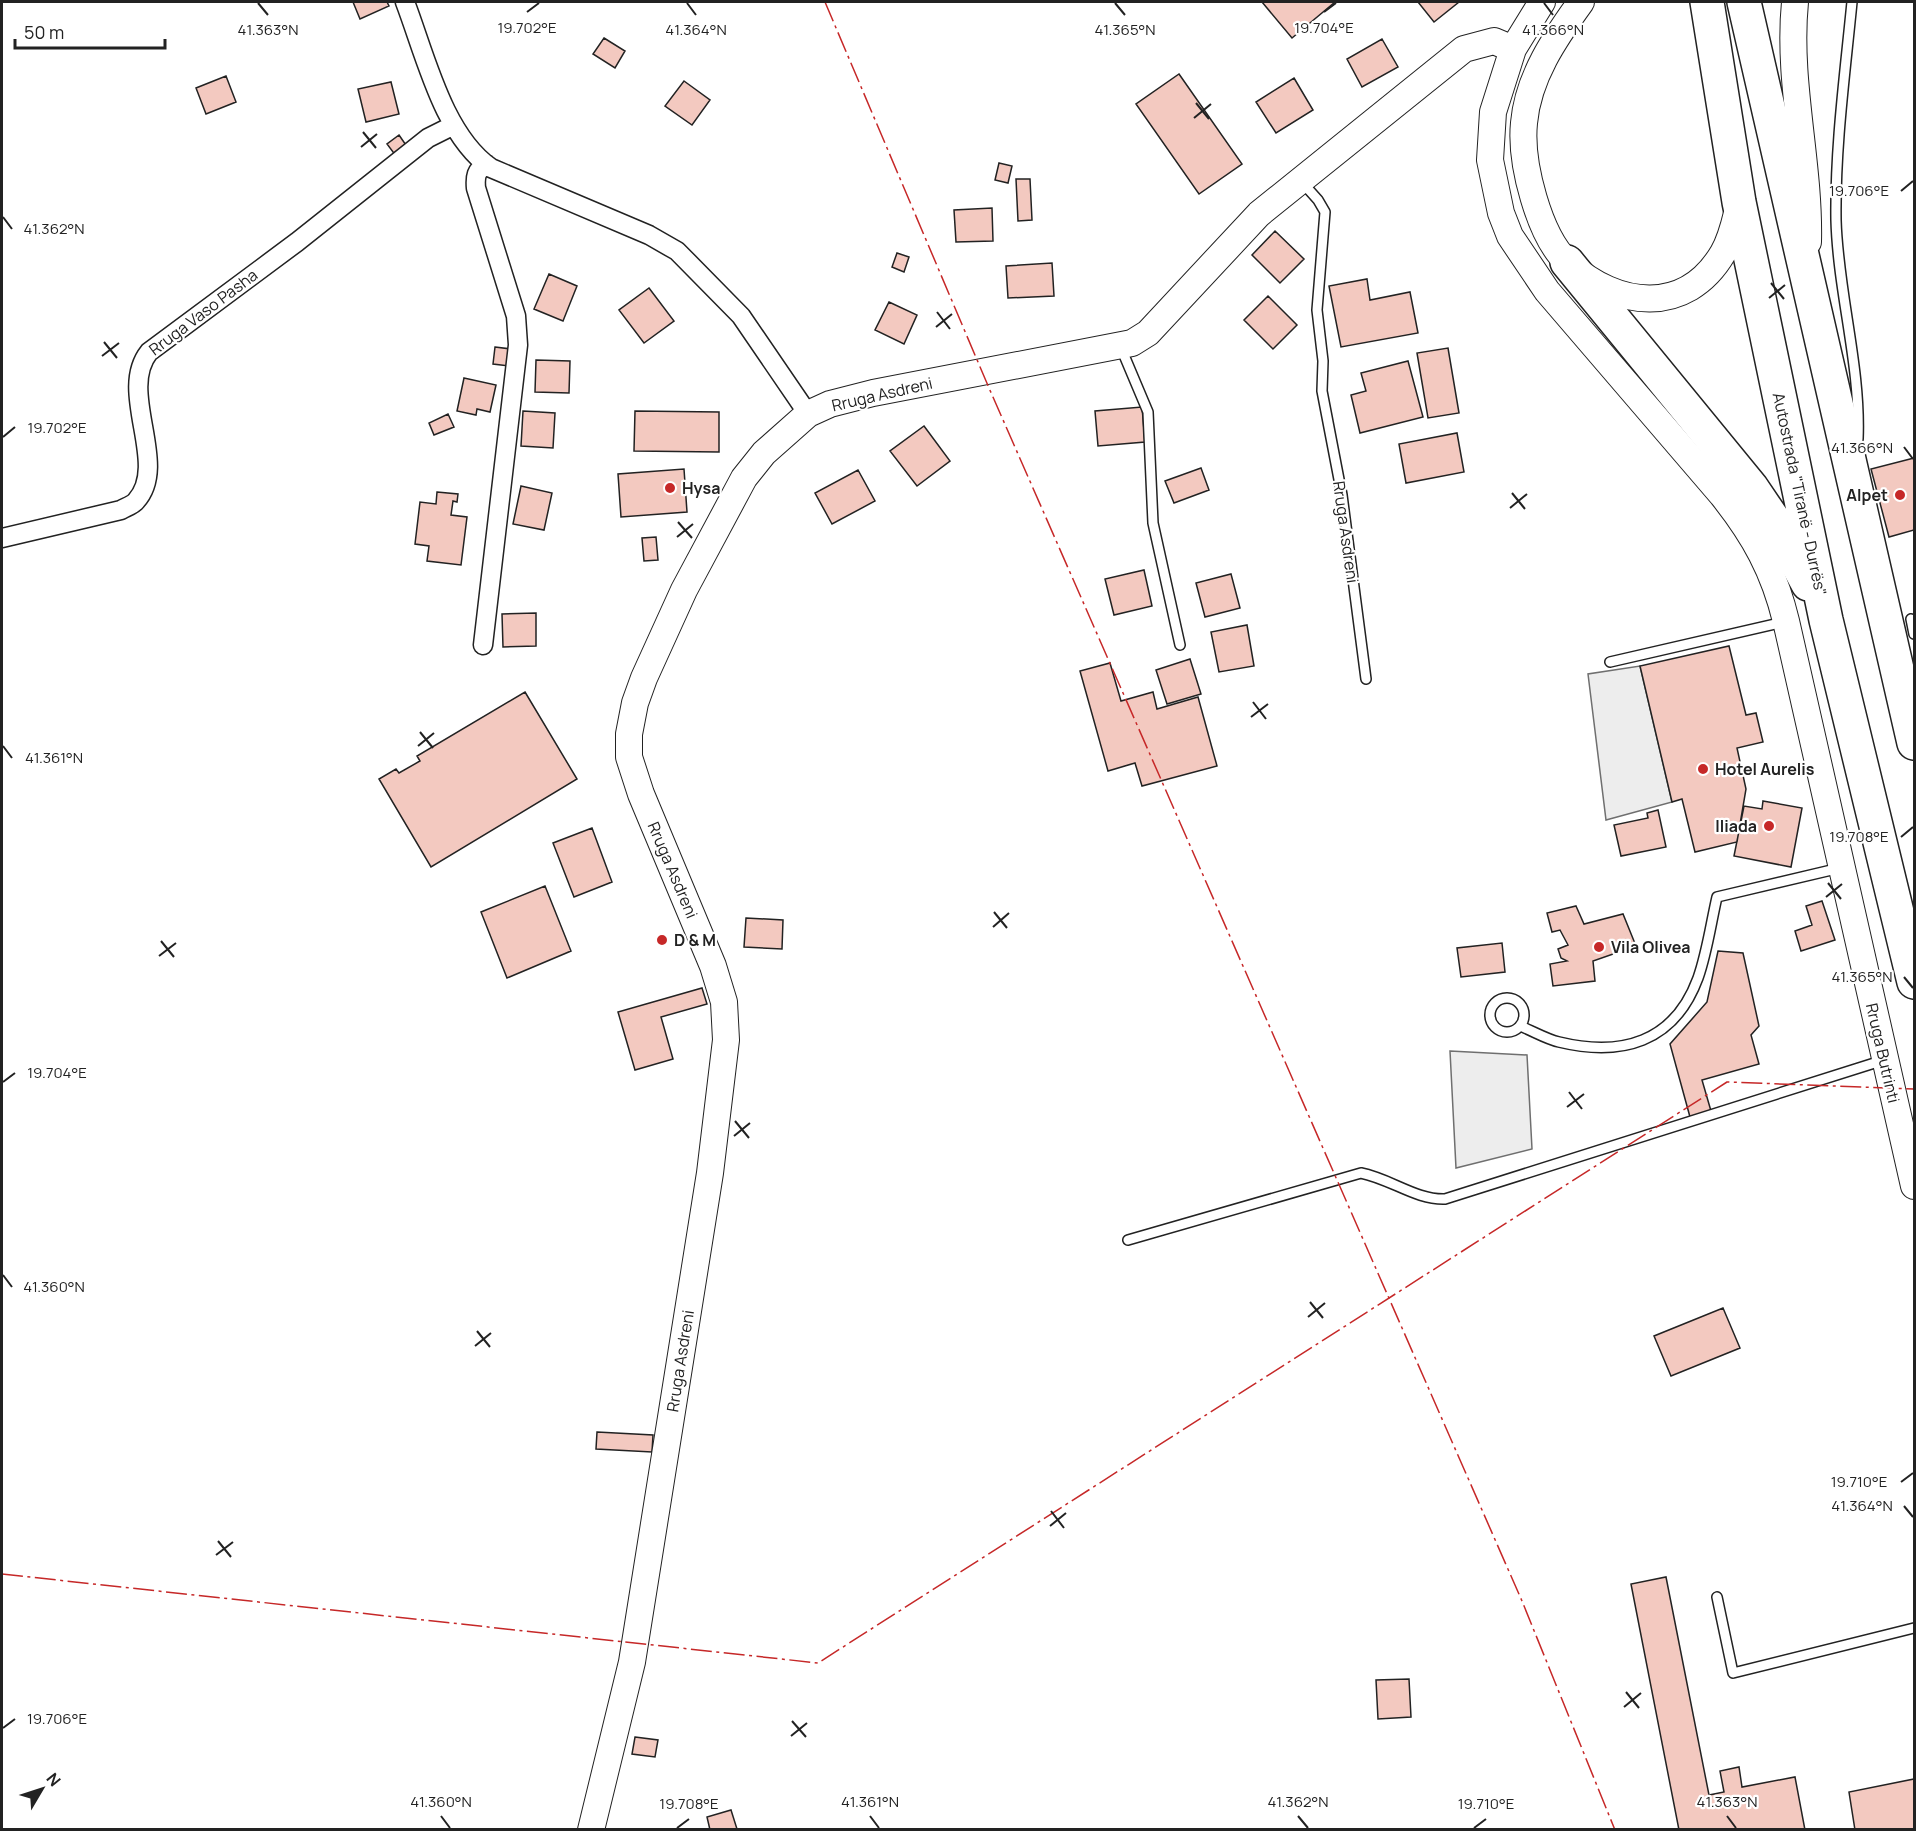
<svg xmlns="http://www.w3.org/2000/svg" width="1916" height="1831" font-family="Manrope,sans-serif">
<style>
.parking{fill:#ededed;stroke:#6f6f6f;stroke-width:1.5}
.building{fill:#f3c9c0;stroke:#222;stroke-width:1.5}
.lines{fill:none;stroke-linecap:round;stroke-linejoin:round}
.lane-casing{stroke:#222;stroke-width:12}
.street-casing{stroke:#222;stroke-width:21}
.secondary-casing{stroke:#222;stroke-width:28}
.highway-casing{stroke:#222;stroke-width:36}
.lane{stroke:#fff;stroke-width:9}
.street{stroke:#fff;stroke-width:18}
.secondary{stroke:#fff;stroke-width:26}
.highway{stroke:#fff;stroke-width:33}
.power{stroke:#c62828;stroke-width:1.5;stroke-dasharray:21 4.5 3 4.5;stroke-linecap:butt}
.ticks{fill:none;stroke:#222;stroke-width:2}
.poi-dot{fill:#c62828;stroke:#fff;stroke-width:2}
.labels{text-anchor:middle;stroke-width:4.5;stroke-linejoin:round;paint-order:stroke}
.street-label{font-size:16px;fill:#222;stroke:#fff}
.poi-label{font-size:16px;font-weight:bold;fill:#222;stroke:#fff;text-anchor:start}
.ticks-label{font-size:15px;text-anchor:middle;fill:#222;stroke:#fff;stroke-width:4.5;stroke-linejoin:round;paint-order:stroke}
</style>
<rect width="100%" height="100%" fill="#fff"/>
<!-- parking -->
<path class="parking" d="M1640 666 1672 802 1606 820 1588 674Z
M1450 1051 1527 1055 1532 1149 1456 1168Z"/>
<!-- building -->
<path class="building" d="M353 2H387L389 6 360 19Z
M1262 2H1335L1292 38Z
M1418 2H1459L1434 22Z
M604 38 625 51 615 68 593 54Z
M1382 39 1398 67 1362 87 1347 59Z
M1179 74 1242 164 1199 194 1136 104Z
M226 76 236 102 206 114 196 88Z
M1294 78 1313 110 1276 133 1256 102Z
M684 81 710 100 692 125 665 106Z
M391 82 399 114 366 122 358 89Z
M399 135 408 148 396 156 387 144Z
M999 163 1012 166 1008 183 995 180Z
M1016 179H1030L1032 220 1018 221Z
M992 208 993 241 956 242 954 210Z
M1275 231 1304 259 1280 283 1252 255Z
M897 253 909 257 904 272 892 267Z
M1052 263 1054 296 1008 298 1006 266Z
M549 274 577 286 563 321 534 309Z
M1367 279 1370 300 1410 292 1418 333 1341 347 1329 286Z
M649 288 674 321 644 343 619 310Z
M1268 296 1297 325 1273 349 1244 320Z
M889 302 917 315 904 344 875 330Z
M495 347 511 349 509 366 493 364Z
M1448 348 1459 413 1428 418 1417 353Z
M536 360 570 361 569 393 535 392Z
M1408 361 1423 417 1360 433 1351 395 1366 391 1361 373Z
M464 378 496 385 490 412 477 409 476 415 457 411Z
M1142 407 1145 442 1098 446 1095 411Z
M523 411 555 413 553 448 521 446Z
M635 411 719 412V452L634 451Z
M448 414 454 427 434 435 429 423Z
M924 426 950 461 917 486 890 451Z
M1457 433 1464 472 1406 483 1399 444Z
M1914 458V530L1889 537 1871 469Z
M1201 468 1209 490 1174 503 1165 481Z
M684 469 687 512 621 517 618 474Z
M858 470 875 501 832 524 815 493Z
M521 486 552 493 544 530 513 524Z
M437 492 458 494 457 502 453 501 451 515 467 517 461 565 427 561 429 546 415 544 420 502 436 504Z
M656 537 658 560 644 561 642 538Z
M1144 570 1152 606 1114 615 1105 579Z
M1231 574 1240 608 1205 617 1196 583Z
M536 613V646L503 647 502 614Z
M1247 625 1254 666 1219 672 1211 632Z
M1729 646 1746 715 1756 713 1763 742 1737 748 1746 789 1737 842 1695 852 1682 799 1672 802 1640 666Z
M1190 659 1201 694 1167 704 1156 670Z
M1110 663 1121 701 1153 692 1157 709 1198 697 1217 766 1142 786 1135 763 1108 771 1080 671Z
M525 692 577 779 431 867 379 779 396 769 399 773 420 761 417 756Z
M1763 801 1802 808 1791 867 1734 856 1744 806 1762 809Z
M1658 810 1666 847 1621 856 1614 825 1648 818 1647 813Z
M592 828 612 882 574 897 553 843Z
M545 886 571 951 507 978 481 912Z
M1822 901 1835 940 1801 951 1795 931 1812 925 1806 906Z
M1576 906 1584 924 1623 914 1636 946 1593 961 1595 981 1553 986 1550 964 1567 961 1561 958 1558 949 1568 945 1560 930 1552 932 1547 913Z
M746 918 783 920 782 949 744 947Z
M1502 943 1505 972 1461 977 1457 948Z
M1718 951 1743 953 1759 1026 1751 1035 1759 1064 1702 1080 1711 1111 1690 1117 1670 1044 1707 1002Z
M702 988 707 1004 661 1017 673 1059 635 1070 618 1012Z
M1723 1308 1740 1348 1671 1376 1654 1336Z
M597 1432 653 1435 652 1452 596 1449Z
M1666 1577 1709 1795 1724 1792 1720 1771 1739 1767 1742 1787 1795 1777 1805 1830H1679L1631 1584Z
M1409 1679 1411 1717 1378 1719 1376 1680Z
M635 1737 658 1740 655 1757 632 1754Z
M1914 1779V1830H1855L1849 1792Z
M731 1810 737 1829 710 1830 707 1817Z"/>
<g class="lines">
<defs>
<path id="lane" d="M1852 2C1845 74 1835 147 1836 220 1838 293 1861 366 1858 439
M1301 181 1318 200 1325 212 1317 310 1323 361 1322 391 1342 495 1366 679
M1121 348 1148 412 1153 523 1180 645
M1911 619 1914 634
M1610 662 1784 622
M1490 1015a17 17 0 1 1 34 0a17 17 0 1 1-34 0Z
M1520 1026C1533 1031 1546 1039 1559 1042 1621 1057 1674 1043 1698 978 1707 953 1711 923 1717 897L1840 868
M1128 1240 1361 1173C1391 1179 1416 1200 1445 1199L1884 1060
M1717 1597 1733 1673 1914 1628"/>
<path id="street" d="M405 2C425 54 443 135 491 168L649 235 677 251 741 316 808 414
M2 538 121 510C126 507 133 505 136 501 170 464 117 392 149 352L297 242 428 138 452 126
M483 645 518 345 516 316 476 188C475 177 476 170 486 164"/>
<path id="secondary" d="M1542 2 1513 49 1493 112 1490 160 1501 213 1510 236 1547 291 1722 495C1754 535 1774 571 1786 621L1914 1186
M1581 2C1555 38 1528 77 1524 123 1520 163 1539 236 1568 263 1617 308 1686 316 1723 253 1732 238 1735 221 1739 205
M1795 2C1787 82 1810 162 1808 242
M591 1830 632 1662 710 1173 726 1040 724 1002 713 966 641 794 629 757V734L635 703 644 678 684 590 744 478 764 453 808 414 830 404 873 393 1132 343 1148 333 1259 214 1464 49 1494 41 1513 49"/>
<path id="highway" d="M1707 2 1739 202 1826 620 1914 982
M1744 2 1914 743
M1567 262 1752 488 1773 519 1808 584"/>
</defs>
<!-- lane casing -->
<use href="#lane" class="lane-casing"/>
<!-- street casing -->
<use href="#street" class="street-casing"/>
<!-- secondary casing -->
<use href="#secondary" class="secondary-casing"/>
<!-- highway casing -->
<use href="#highway" class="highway-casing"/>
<!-- lane -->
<use href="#lane" class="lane"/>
<!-- street -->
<use href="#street" class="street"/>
<!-- secondary -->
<use href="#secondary" class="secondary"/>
<!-- highway -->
<use href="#highway" class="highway"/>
<!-- power -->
<path class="power" d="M825 2 989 388 1522 1601 1615 1830
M2 1574 818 1663 1727 1082 1914 1089"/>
</g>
<!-- ticks -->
<path class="ticks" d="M258 3 268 15M687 3 696 15M1115 3 1125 15M1544 3 1553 15M527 12 539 3M1324 12 1336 3M1196 103 1209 119M1194 118 1211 104M363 132 376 148M361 147 377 134M1901 191 1913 181M3 217 12 229M1771 283 1784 299M1769 298 1785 285M937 312 950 329M936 327 952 314M104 342 117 358M102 356 119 343M3 437 15 427M1904 447 1913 459M1512 493 1525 509M1510 508 1527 494M678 522 692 538M677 537 693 524M1253 702 1266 719M1251 717 1268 704M420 732 433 748M3 746 12 758M418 746 434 733M1901 837 1913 827M1828 883 1841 899M1826 897 1842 884M994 912 1007 928M993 927 1009 913M161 941 174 957M159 956 176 943M1904 977 1913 988M3 1082 15 1073M1569 1092 1582 1109M1567 1107 1584 1094M735 1121 749 1138M734 1136 750 1123M3 1275 12 1287M1310 1302 1323 1318M1308 1317 1325 1303M477 1331 490 1347M475 1346 491 1333M1901 1482 1913 1473M1904 1506 1913 1517M1051 1511 1064 1528M1050 1526 1066 1513M218 1541 231 1557M216 1555 233 1542M1626 1692 1639 1708M1624 1707 1641 1693M792 1721 806 1737M3 1728 15 1719M791 1736 807 1723M441 1816 450 1828M870 1816 879 1828M1298 1816 1308 1828M1727 1816 1736 1828M677 1828 689 1819M1474 1828 1486 1819"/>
<!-- markers -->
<g class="poi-dot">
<circle cx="670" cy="488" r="6"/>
<circle cx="1900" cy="495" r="6"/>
<circle cx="1703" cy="769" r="6"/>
<circle cx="1769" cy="826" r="6"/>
<circle cx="662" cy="940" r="6"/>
<circle cx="1599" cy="947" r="6"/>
</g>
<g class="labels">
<!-- street labels -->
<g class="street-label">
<text transform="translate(203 312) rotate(-37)" y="6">Rruga Vaso Pasha</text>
<text transform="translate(882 394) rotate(-13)" y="6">Rruga Asdreni</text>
<text transform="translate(1800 494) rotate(78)" y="6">Autostrada "Tiranë - Durrës"</text>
<text transform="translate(1346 532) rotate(82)" y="6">Rruga Asdreni</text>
<text transform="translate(673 870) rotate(67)" y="6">Rruga Asdreni</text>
<text transform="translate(1883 1053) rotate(77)" y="6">Rruga Butrinti</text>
<text transform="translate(680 1361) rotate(-81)" y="6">Rruga Asdreni</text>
</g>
<!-- poi labels -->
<g class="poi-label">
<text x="682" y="494">Hysa</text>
<text x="1888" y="501" text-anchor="end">Alpet</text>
<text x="1715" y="775">Hotel Aurelis</text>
<text x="1757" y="832" text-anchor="end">Iliada</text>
<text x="674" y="946">D &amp; M</text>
<text x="1611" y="953">Vila Olivea</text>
</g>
</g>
<g class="ticks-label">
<text x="527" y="33">19.702°E</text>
<text x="1324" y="33">19.704°E</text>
<text x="268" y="35">41.363°N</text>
<text x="696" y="35">41.364°N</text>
<text x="1125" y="35">41.365°N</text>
<text x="1553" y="35">41.366°N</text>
<text x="1859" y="196">19.706°E</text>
<text x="54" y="234">41.362°N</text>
<text x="57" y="433">19.702°E</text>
<text x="1862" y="453">41.366°N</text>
<text x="54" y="763">41.361°N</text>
<text x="1859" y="842">19.708°E</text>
<text x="1862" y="982">41.365°N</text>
<text x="57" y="1078">19.704°E</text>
<text x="54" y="1292">41.360°N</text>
<text x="1859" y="1487">19.710°E</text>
<text x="1862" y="1511">41.364°N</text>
<text x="57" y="1724">19.706°E</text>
<text x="441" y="1807">41.360°N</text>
<text x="870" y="1807">41.361°N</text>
<text x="1298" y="1807">41.362°N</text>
<text x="1727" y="1807">41.363°N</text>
<text x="689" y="1809">19.708°E</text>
<text x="1486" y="1809">19.710°E</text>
</g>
<!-- border -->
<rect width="1916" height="1831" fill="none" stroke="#222222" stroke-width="6"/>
<!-- north arrow -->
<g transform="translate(42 1789) rotate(51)" stroke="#ffffff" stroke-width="4.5" paint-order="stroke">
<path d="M0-4.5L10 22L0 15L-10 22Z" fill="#222222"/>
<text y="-9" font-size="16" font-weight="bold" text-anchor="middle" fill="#222222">N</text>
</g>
<!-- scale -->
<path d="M15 39v9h150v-9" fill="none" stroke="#222222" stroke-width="3"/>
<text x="24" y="39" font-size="18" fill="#222222" stroke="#ffffff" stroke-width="4.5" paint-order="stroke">50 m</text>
</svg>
